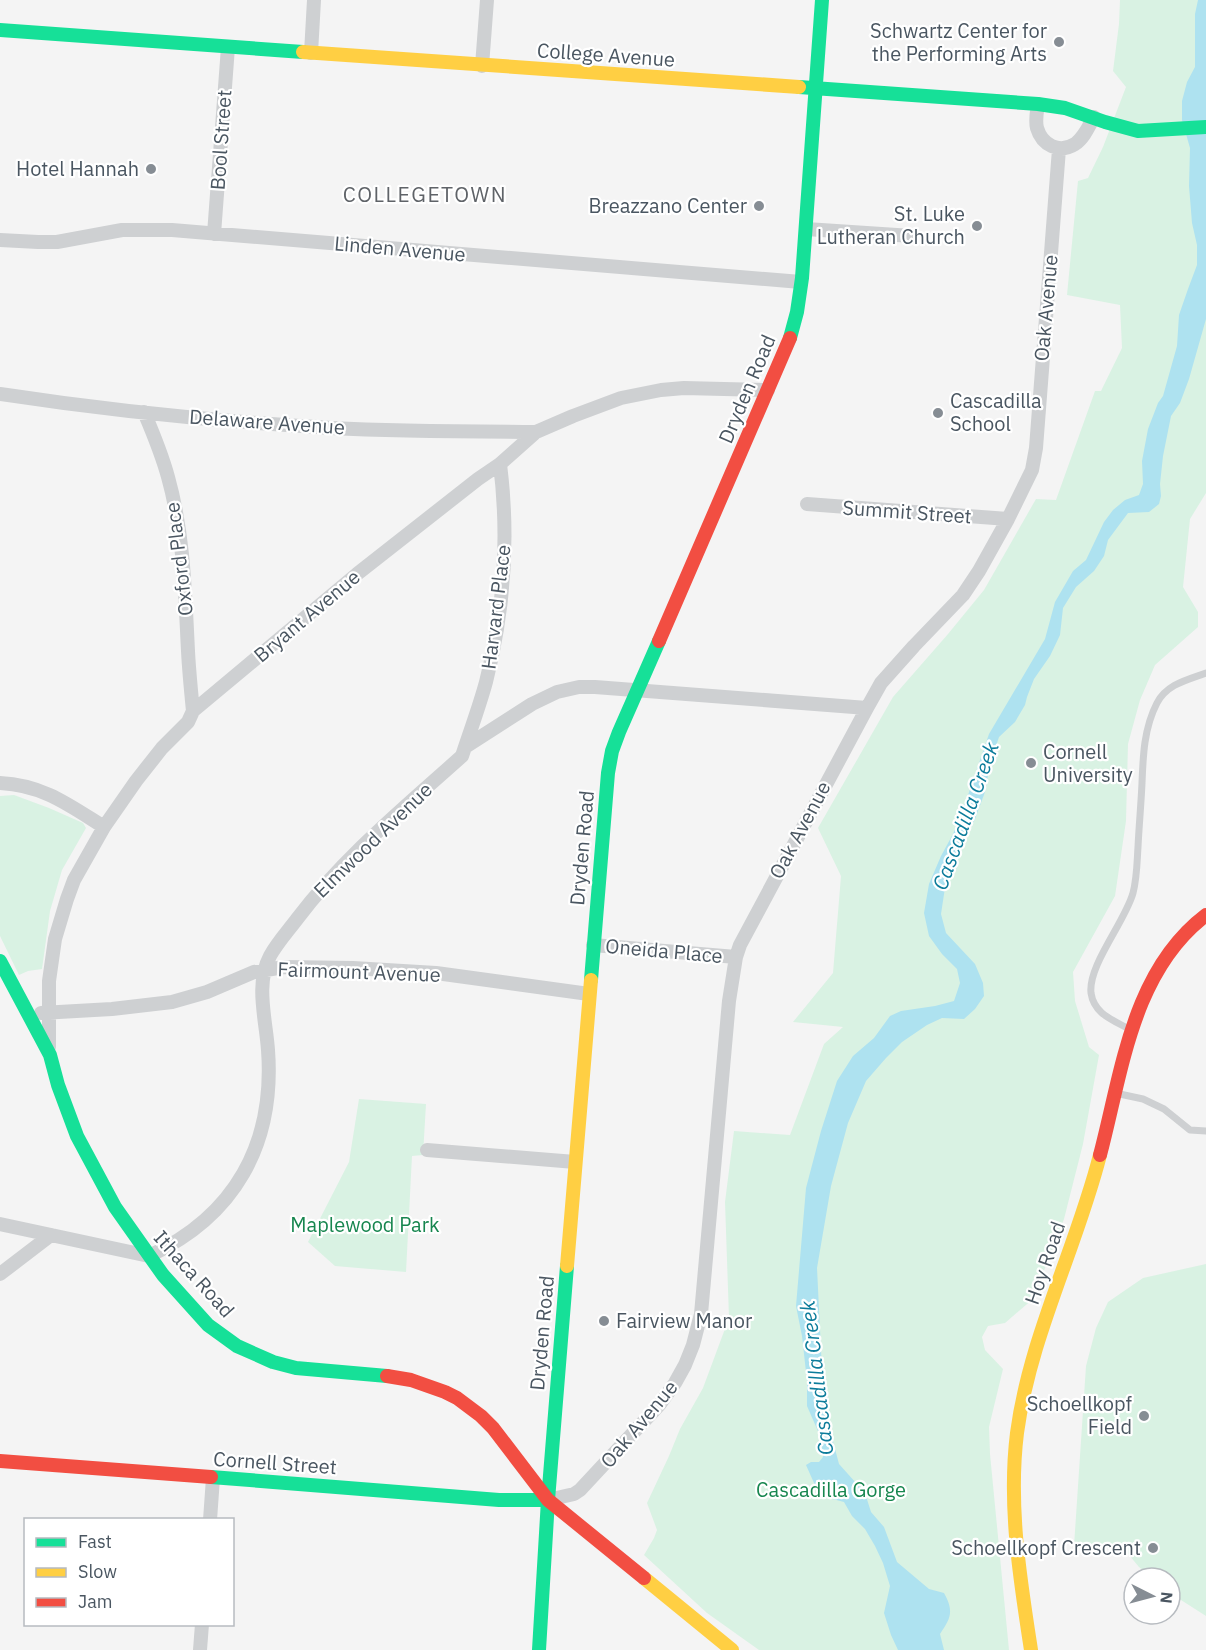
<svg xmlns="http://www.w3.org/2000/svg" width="1206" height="1650" font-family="'IBM Plex Sans',sans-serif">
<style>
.green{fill:#d9f2e3}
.water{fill:#aee2f0}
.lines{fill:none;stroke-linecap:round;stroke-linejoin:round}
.lane{stroke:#ced0d2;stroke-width:7}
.street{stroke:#ced0d2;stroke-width:14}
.fast{stroke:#16e098;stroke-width:14}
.slow{stroke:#ffcf43;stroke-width:14}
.jam{stroke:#f24e42;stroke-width:14}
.poi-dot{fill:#868d94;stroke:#fff;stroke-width:2}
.labels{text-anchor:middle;stroke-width:4.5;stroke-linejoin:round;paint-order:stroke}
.poi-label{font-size:20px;fill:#4a5661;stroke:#fff;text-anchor:end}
.street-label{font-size:20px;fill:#4a5661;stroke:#fff}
.park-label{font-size:20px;fill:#17864f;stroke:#fff}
.neighbourhood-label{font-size:21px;letter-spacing:1.5px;fill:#5f6368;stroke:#fff}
.water-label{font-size:21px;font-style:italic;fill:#0c7c9b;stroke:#fff}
</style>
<rect width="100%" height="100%" fill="#f4f4f4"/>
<!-- green -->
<path class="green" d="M1120 0H1206V493L1190 519 1183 587 1198 612V627L1155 665 1140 700 1128 744 1126 821 1115 896 1073 972 1075 1001 1089 1047 1099 1055 1083 1144 1064 1219 1033 1299 1005 1323 988 1326 982 1337 985 1350 1003 1369 989 1427 990 1454 1009 1650H759L707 1613 644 1555 654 1538 657 1530 647 1503 669 1456 680 1429 703 1388 729 1318 725 1202 734 1131 790 1135 824 1044 843 1027 793 1022 833 973 841 876 818 828 893 697 948 634 984 590 1036 499 1056 500 1095 391H1101L1122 348 1120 305 1067 295 1078 181 1088 178 1103 147 1126 87 1113 71 1119 24Z
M14 795 49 808 83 823 86 828 62 870 50 911 42 969 28 971 19 975 0 936V796Z
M359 1099 426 1104 423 1155 412 1156 406 1272 335 1266 308 1242 349 1162Z
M1206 1264V1616L1170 1593V1578H1152L1139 1567 1124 1549 1074 1546 1086 1366 1096 1328 1108 1302 1143 1278Z"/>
<!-- water -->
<path class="water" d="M1198 0H1206V319L1189 379 1180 403 1171 416 1163 456 1160 484 1161 496 1159 504 1149 512 1128 513 1108 540 1104 556 1094 571 1076 587 1063 608 1060 635 1050 656 1034 679 1027 697 1025 705 1015 722 999 737 990 764 985 792 975 819 962 845 948 868 941 914 946 933 975 964 983 983 984 996 975 1009 964 1019 942 1018 927 1025 902 1042 886 1058 866 1081 848 1123 831 1186 817 1268 822 1370 828 1394 826 1415 839 1464 865 1493 871 1512 884 1527 897 1562 929 1589 944 1593C954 1611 951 1618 940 1634L944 1650H898L891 1635 884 1613 890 1586 883 1563 875 1546 865 1529 852 1516 844 1502 825 1497 818 1492 806 1465 811 1462H819L823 1457 821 1438 807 1406V1381L802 1336 796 1306 806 1188 821 1131 837 1081 853 1056 874 1038 890 1016 901 1011 935 1006 954 1001 960 983 957 969 942 954 929 936 924 913 929 884 941 856 953 834 967 798 989 734 1045 639 1055 602 1073 571 1086 560 1104 522 1113 510 1125 500 1139 495 1143 484 1142 461 1148 429 1158 403 1163 396 1177 346 1179 315 1188 289 1197 265V245L1192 223 1189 186 1190 148 1182 120V101L1187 82 1195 67V14Z"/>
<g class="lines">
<!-- lane -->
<path class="lane" d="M1129 1029C1113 1020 1094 1014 1091 993 1088 965 1125 922 1133 893 1137 878 1137 862 1138 847 1139 826 1141 805 1142 783 1143 756 1144 728 1157 703 1167 684 1187 680 1206 673
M1115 1093 1143 1099 1164 1109 1190 1130 1206 1131"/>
<!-- street -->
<path class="street" d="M311 53 314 0
M482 66 487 0
M1038 104C1037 111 1035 120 1037 128 1042 145 1059 154 1075 144 1084 138 1089 126 1094 117
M806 229 912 236
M214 234 228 47
M0 240 38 242H57L122 230H172L801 282
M0 394C105 410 211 421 317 427 390 432 463 431 536 432
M144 412C153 433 162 455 168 477 184 534 185 593 188 651 189 671 191 691 193 711
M807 504 1008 519
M465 747C472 726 480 704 486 682 504 611 509 536 500 464
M0 783C43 785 69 805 104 827
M593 945 736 957
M41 1013 112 1009 172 1002 207 992 254 972 284 967 353 968 436 973 589 994
M49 1047V981L55 939 67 899 74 880 104 827 136 781 162 748 188 722 193 711 357 574 478 479 500 464 536 432 573 416 621 398 661 390 684 388 768 390
M427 1150 575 1162
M0 1224 149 1256C235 1216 275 1144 268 1050 266 1020 255 984 270 956 277 943 288 931 297 919 344 857 404 808 462 756L465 747 532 704 557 692 579 687H595L867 708
M0 1274 51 1235
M548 1500 574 1494 580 1490 660 1404 675 1383 685 1365 693 1345 701 1314 729 1001 736 957 740 945 867 708 881 683 914 646 963 595 979 571 1008 519 1032 470 1036 448 1059 149
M210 1520 213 1478
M200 1650 202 1624"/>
<!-- fast -->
<path class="fast" d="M0 30 303 52
M799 87 1038 104 1065 108 1105 122 1138 131 1206 127
M790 338 797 312 802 278 822 0
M0 961 50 1055 58 1085 77 1136 115 1207 163 1275 208 1325 237 1346 273 1362 296 1368 387 1376
M591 980 608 773 612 751 619 732 659 641
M211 1477 499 1500H548
M539 1650 548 1500 567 1266"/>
<!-- slow -->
<path class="slow" d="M303 52 799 87
M567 1266 591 980
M644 1578 732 1650
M1031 1650C1020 1579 1008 1505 1017 1433 1030 1336 1076 1249 1100 1155"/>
<!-- jam -->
<path class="jam" d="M659 641 790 338
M1100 1155C1122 1072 1132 971 1206 915
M387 1376 411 1380 445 1392 457 1398 481 1416 493 1428 548 1500 644 1578
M0 1461 211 1477"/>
</g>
<!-- markers -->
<g class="poi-dot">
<circle cx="1059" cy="42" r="6"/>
<circle cx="151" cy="169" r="6"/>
<circle cx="759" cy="206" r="6"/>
<circle cx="977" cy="226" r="6"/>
<circle cx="938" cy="413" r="6"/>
<circle cx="1031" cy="763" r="6"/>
<circle cx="604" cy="1321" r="6"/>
<circle cx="1144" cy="1416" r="6"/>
<circle cx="1153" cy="1548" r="6"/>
</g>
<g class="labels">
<!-- poi labels -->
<g class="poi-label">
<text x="1047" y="38">Schwartz Center for<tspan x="1047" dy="23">the Performing Arts</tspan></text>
<text x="139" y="176">Hotel Hannah</text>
<text x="747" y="213">Breazzano Center</text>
<text x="965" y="221">St. Luke<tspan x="965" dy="23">Lutheran Church</tspan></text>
<text x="950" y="408" text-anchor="start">Cascadilla<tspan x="950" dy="23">School</tspan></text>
<text x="1043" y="759" text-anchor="start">Cornell<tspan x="1043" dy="23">University</tspan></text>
<text x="616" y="1328" text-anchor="start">Fairview Manor</text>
<text x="1132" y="1411">Schoellkopf<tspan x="1132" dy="23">Field</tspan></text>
<text x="1141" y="1555">Schoellkopf Crescent</text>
</g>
<!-- street labels -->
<g class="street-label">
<text transform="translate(606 55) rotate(4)" y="7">College Avenue</text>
<text transform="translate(221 140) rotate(-86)" y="7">Bool Street</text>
<text transform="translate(400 249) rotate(5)" y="7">Linden Avenue</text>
<text transform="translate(1046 308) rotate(-85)" y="7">Oak Avenue</text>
<text transform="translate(747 389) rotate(-67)" y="7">Dryden Road</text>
<text transform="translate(267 422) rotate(4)" y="7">Delaware Avenue</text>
<text transform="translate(907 512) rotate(4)" y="7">Summit Street</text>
<text transform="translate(179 559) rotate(-97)" y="7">Oxford Place</text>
<text transform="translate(496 607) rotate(-83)" y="7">Harvard Place</text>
<text transform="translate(307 616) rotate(-40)" y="7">Bryant Avenue</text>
<text transform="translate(800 830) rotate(-62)" y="7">Oak Avenue</text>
<text transform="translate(373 840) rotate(-44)" y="7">Elmwood Avenue</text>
<text transform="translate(582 848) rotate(-85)" y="7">Dryden Road</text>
<text transform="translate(664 951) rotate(5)" y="7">Oneida Place</text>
<text transform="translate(359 972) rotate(2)" y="7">Fairmount Avenue</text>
<text transform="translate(1045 1263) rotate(-71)" y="7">Hoy Road</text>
<text transform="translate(194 1274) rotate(48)" y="7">Ithaca Road</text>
<text transform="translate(542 1333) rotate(-85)" y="7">Dryden Road</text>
<text transform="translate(639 1424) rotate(-50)" y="7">Oak Avenue</text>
<text transform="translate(275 1463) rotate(4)" y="7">Cornell Street</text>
</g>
<!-- park labels -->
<g class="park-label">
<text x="365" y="1232">Maplewood Park</text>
<text x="831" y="1497">Cascadilla Gorge</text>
</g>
<!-- neighbourhood labels -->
<g class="neighbourhood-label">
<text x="425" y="202">COLLEGETOWN</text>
</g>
<!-- water labels -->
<g class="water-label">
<text transform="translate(966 816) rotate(-70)" y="7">Cascadilla Creek</text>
<text transform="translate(817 1378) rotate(-97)" y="7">Cascadilla Creek</text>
</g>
</g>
<!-- legend -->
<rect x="24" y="1518" width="210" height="108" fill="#ffffff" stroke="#b7bbc0" stroke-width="1.5"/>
<rect x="36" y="1538" width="30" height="9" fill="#16e098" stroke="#b7bbc0" stroke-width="1.5"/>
<text x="78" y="1548" font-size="18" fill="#4a5661">Fast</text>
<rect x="36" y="1568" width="30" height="9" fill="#ffcf43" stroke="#b7bbc0" stroke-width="1.5"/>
<text x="78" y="1578" font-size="18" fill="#4a5661">Slow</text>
<rect x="36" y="1598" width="30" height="9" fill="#f24e42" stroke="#b7bbc0" stroke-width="1.5"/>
<text x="78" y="1608" font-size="18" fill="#4a5661">Jam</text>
<!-- north arrow -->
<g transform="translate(1152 1596) rotate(96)"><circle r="28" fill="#ffffff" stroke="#b7bbc0" stroke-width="1.5"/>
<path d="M0-4.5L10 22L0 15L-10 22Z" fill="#868d94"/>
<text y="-9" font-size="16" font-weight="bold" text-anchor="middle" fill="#4a5661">N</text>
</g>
</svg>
